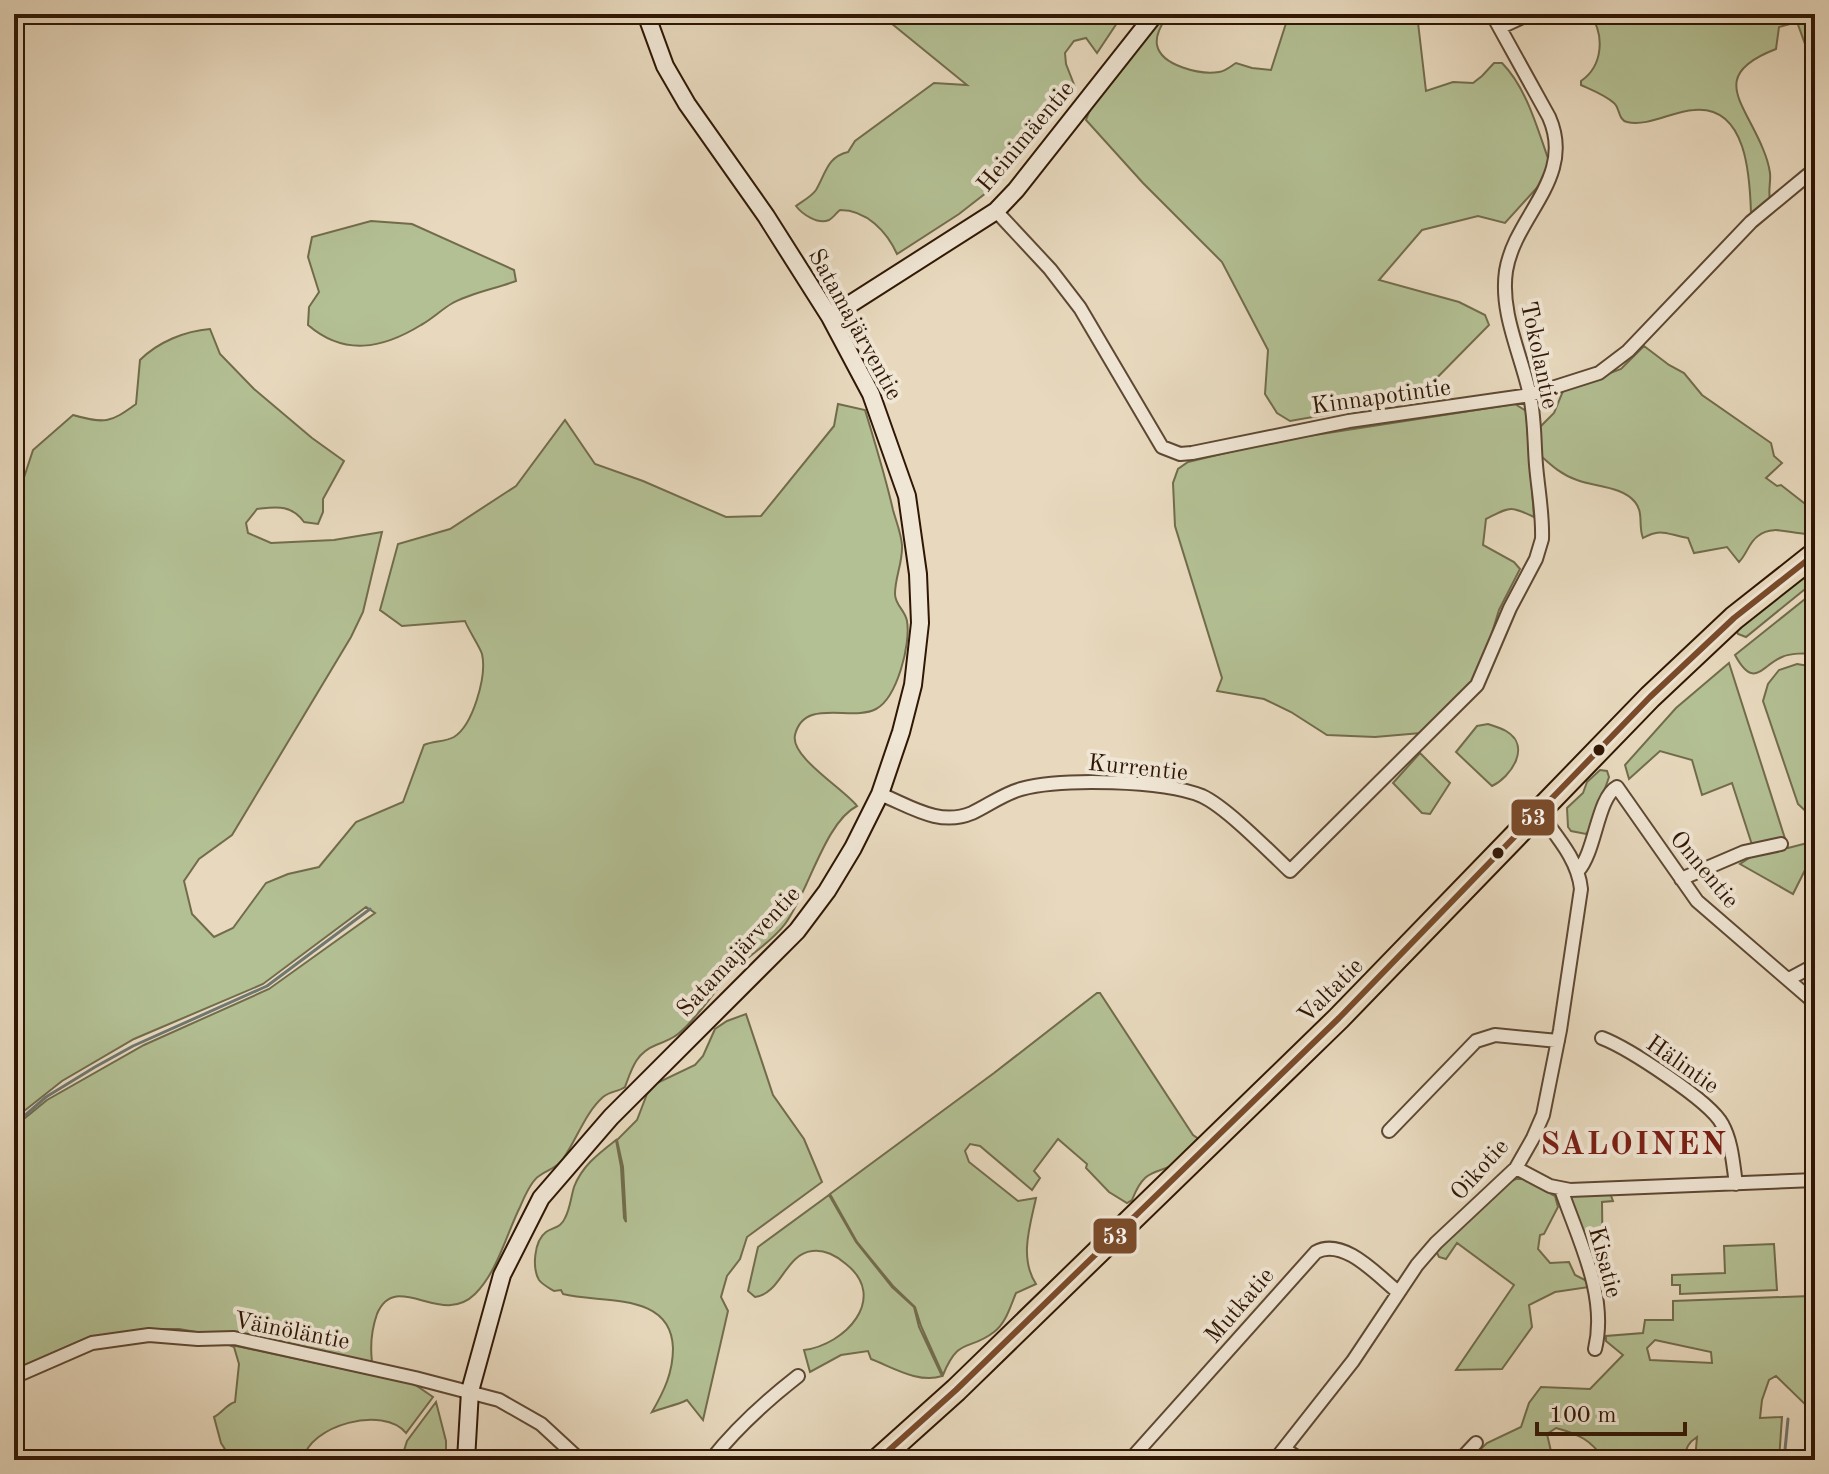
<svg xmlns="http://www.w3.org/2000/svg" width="1829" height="1474" font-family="'Old Standard TT',serif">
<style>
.green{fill:#b3c094;stroke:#726c4c;stroke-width:2;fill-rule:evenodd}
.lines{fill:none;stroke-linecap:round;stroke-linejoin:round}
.stream{stroke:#6f7871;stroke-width:3}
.street-casing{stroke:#5e4833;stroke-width:16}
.secondary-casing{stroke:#301705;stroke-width:20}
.highway-casing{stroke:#301705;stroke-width:26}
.street{stroke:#f0e6d5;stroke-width:12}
.secondary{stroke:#f0e6d5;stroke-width:16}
.highway{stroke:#e8d9be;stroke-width:22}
.bus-1-casing{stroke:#f0e6d5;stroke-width:12}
.bus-1{stroke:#7a4b2a;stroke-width:6}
.bus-dot{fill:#301705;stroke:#f0e6d5;stroke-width:3}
.labels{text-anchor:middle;stroke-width:8;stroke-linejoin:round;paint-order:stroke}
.street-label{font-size:24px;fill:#301705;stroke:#f0e6d5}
.district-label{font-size:32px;font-weight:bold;letter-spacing:2px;fill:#7a1f14;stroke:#f0e6d5}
.line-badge{stroke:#f0e6d5;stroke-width:3}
.badge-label{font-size:22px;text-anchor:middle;font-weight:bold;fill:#fff}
</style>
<rect width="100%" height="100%" fill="#e8d9be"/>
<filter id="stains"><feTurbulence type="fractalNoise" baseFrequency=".0025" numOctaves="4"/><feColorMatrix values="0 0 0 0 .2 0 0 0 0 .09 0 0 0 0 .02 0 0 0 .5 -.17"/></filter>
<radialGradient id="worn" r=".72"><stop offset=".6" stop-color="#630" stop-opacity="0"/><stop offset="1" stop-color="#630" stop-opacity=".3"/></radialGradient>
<!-- green -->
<path class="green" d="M889 14H1123L1097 53 1086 38 1074 41 1065 53 1066 64 1075 87 1000 182 959 214 897 254C887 232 867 210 840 210 836 213 833 218 829 220 818 225 802 214 796 206 803 201 812 196 816 190 826 173 827 157 848 152L855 141 934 83 967 85 886 19Z
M1165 14H1168C1163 23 1155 34 1157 45 1161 66 1201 75 1219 72 1226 71 1231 66 1236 63L1252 68 1271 70 1289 14H1417L1426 91 1453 82 1473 83 1482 76 1494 63H1502C1527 88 1538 131 1550 164L1544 180 1505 223 1478 216 1422 230 1379 280 1459 302 1485 315 1489 325 1416 399 1290 421 1277 413 1265 394 1268 350 1222 262 1143 183 1086 120 1096 94Z
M1590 14H1815V40L1805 44 1797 22 1779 27 1776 49C1708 75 1744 102 1763 149 1766 156 1769 166 1770 173 1771 182 1768 190 1770 199L1751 214C1750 177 1747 105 1694 110 1673 111 1648 127 1627 122 1618 120 1620 108 1614 103 1605 95 1592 90 1581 85V81C1603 66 1605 35 1590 14Z
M371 221 412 224 514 270 516 281C495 289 470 293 451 304 441 310 432 319 421 325 382 349 344 356 308 325L309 307 319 292 308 257 312 237Z
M210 329 220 354 254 389 312 438 344 461 323 499V512L318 524 304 522C291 504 276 507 257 509L246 523 248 533 271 543 334 540 382 532 363 612 351 637 232 835 199 859 184 881 192 914 214 937 233 928 266 883 288 874 319 867 356 822 403 802 424 745C433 741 445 742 454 737 473 725 487 676 482 654 480 647 469 631 465 621L402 626 380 610 398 544 450 529 516 486 565 420 595 464 643 481 726 517 761 516 834 426 838 404 865 410C875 443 885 475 893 510 896 521 901 533 902 545 903 562 895 577 895 594 895 605 905 610 907 621 911 644 897 698 876 709 852 722 804 697 795 735 790 757 844 789 857 806 825 822 808 893 785 924 770 944 747 956 730 974 712 993 699 1017 678 1034 672 1039 664 1042 656 1045 636 1053 632 1068 625 1087 618 1092 610 1091 603 1097 585 1113 577 1139 563 1159 556 1169 548 1169 539 1176 530 1182 524 1198 520 1207 506 1235 498 1271 475 1294 441 1328 396 1269 377 1314 371 1331 370 1345 372 1362L179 1329H148L89 1337 14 1370V1127L47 1100 144 1045 269 989 375 913 366 907 263 984 134 1039 62 1081 14 1119V508L33 450 73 415C105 424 110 423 136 404L140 360C158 342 185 331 210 329Z
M1644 346 1669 365 1684 373 1702 395 1771 443 1774 456 1782 463 1766 478 1777 486 1781 485 1813 510 1815 501V533C1797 538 1775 522 1758 536 1749 542 1747 554 1739 562L1727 547 1694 553 1688 538C1668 535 1662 527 1643 538 1638 526 1644 513 1635 502 1622 486 1595 487 1577 480 1562 475 1552 466 1541 456L1539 428 1554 413 1563 391 1621 369Z
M1515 404 1526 411 1534 517C1509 505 1510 507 1486 519L1483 545 1514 562 1520 569 1499 610 1484 659 1474 679 1439 719 1421 733 1375 737 1327 735 1291 712 1264 699 1217 691 1222 678 1175 526 1173 483 1178 469 1188 462 1276 441Z
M1815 565V581L1746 637 1738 634 1736 629Z
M1815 591V654C1806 653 1790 653 1782 657 1761 666 1754 690 1735 655Z
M1729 663 1788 848 1815 841V858L1810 860 1793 894 1740 864 1755 854 1732 783 1702 795 1692 760 1660 751 1629 779 1625 765 1676 708Z
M1797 664 1815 667V820L1798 804 1763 701 1768 684 1779 670Z
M1488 724C1494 726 1501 728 1506 731 1532 746 1511 777 1492 786L1456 752 1477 726Z
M1420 753 1450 783 1430 814 1422 813 1393 783Z
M1600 770 1607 771 1609 777 1592 826 1586 834 1571 831 1568 827 1567 808 1583 793 1587 782Z
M1097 993H1100L1193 1135 1200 1140C1194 1146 1188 1155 1181 1160 1157 1177 1146 1164 1132 1200L1127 1203 1109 1192 1086 1168 1087 1164 1058 1139 1034 1171 1040 1178 1032 1190 980 1146 970 1144 965 1151 969 1162 1018 1201 1036 1198C1030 1226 1019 1258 1036 1284L1016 1293C1010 1307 1006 1323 994 1332 968 1352 959 1336 943 1375L921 1326 915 1307 893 1286 857 1242 830 1194 994 1073Z
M746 1014 773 1095 804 1139 822 1182 747 1237 740 1259 727 1276 721 1297 728 1311 703 1420 687 1400C675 1406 664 1407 652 1412 664 1391 673 1373 673 1348 671 1291 602 1304 563 1294L561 1290 554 1291C549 1288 543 1285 539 1280 532 1268 534 1241 546 1232 553 1227 561 1228 565 1218 570 1209 571 1197 574 1187 582 1166 598 1154 616 1140L621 1167 624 1218 626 1222 623 1167 617 1140 637 1120 647 1094 657 1083 695 1065 703 1056 715 1029 727 1021Z
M1516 1179H1524L1555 1196 1558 1207 1544 1234 1540 1235 1538 1249 1550 1263 1569 1262 1575 1275 1587 1281 1589 1287 1555 1292 1529 1305 1532 1327 1502 1369 1456 1370 1514 1285 1457 1243 1446 1259 1439 1257 1436 1251 1507 1183Z
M1610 1193 1613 1201 1602 1202 1603 1280 1597 1277 1571 1204V1195Z
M829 1195 856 1242 892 1287 914 1307 919 1327 942 1376C919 1384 892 1367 871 1359L868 1351 841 1355 810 1372 804 1350C845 1345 889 1298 846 1264 837 1256 824 1249 812 1251 785 1254 781 1294 755 1297L748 1291 758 1247Z
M1774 1244 1777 1290 1680 1294V1285H1672V1275L1725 1273 1724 1246Z
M1810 1296 1815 1300V1414L1776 1376 1769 1380 1762 1400 1760 1418 1782 1417 1779 1460H1695L1697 1437C1689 1442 1684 1450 1685 1460H1604C1592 1440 1578 1434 1556 1428L1547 1434 1553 1460H1469L1487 1443 1521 1427 1529 1403 1541 1387 1590 1389 1623 1355 1606 1341V1336L1643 1333 1645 1320H1673V1301ZM1655 1340 1711 1352 1712 1363 1650 1360 1647 1348Z
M227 1344 414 1384 433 1397 406 1433C384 1405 309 1425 303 1460H232L221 1443 214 1417C222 1413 227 1404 235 1402L239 1364 234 1347Z
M436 1402 446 1441V1460H401L407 1441Z"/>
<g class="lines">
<!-- stream -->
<path class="stream" d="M14 1125 46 1097 95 1067 133 1046 267 986 370 909
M1784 1460 1788 1419"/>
<defs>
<path id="street" d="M1501 27 1529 14
M996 211 1050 269 1080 308 1162 447 1180 454 1192 453 1349 421 1530 395 1599 373 1628 351 1751 222 1815 169
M1814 444 1815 443
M880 794C910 806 939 827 972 813 989 805 1003 794 1021 789 1062 778 1163 780 1202 796 1226 807 1269 851 1290 871L1477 685 1510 608 1536 559 1542 539C1543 514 1538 489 1536 465 1534 441 1535 415 1529 391 1520 352 1500 312 1506 271 1515 215 1576 178 1549 117L1492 14
M1578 871C1596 851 1597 798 1617 787L1697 901 1815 1003
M1681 879 1744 852 1781 844
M1789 979 1815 965
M1602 1038C1628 1048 1710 1101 1722 1124 1732 1142 1733 1164 1736 1184
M1389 1131 1476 1041 1495 1035 1558 1041
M1516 1168 1550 1186 1570 1190 1815 1180
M1561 1189C1578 1239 1608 1295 1595 1349
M14 1377 92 1343 149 1335 198 1339 234 1338 415 1378 499 1400 541 1424 580 1460
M1284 1449 1302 1460
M711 1460C736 1428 766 1401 798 1376
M1130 1460 1316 1252C1344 1237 1378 1276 1398 1292
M1275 1460 1353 1361 1417 1265 1436 1243 1516 1168 1533 1138 1543 1115 1560 1030 1581 889C1578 859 1556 836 1539 812
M1460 1460 1476 1443"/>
<path id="secondary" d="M830 317 996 211 1016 190 1155 14
M466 1460 470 1391 502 1275 541 1198 611 1117 797 931 827 891 853 848 880 794 901 732 913 685 920 623 918 574 907 496 871 394 830 317 766 216 687 104 665 66 646 14"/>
<path id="highway" d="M878 1460 956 1390 1339 1018 1650 697 1734 618 1815 554"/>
</defs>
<!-- street casing -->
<use href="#street" class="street-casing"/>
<!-- secondary casing -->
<use href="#secondary" class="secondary-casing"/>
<!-- highway casing -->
<use href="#highway" class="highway-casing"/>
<!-- street -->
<use href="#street" class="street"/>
<!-- secondary -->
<use href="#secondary" class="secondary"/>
<!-- highway -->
<use href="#highway" class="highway"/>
<defs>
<path id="bus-1" d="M878 1460 956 1390 1339 1018 1650 697 1734 618 1815 554"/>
</defs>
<!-- bus-1 casing -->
<use href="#bus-1" class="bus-1-casing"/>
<!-- bus-1 -->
<use href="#bus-1" class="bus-1"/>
</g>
<!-- markers -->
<g class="bus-dot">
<circle cx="1599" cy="750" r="7"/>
<circle cx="1498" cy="853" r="7"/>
</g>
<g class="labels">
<!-- street labels -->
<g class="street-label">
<text transform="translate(1025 136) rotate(-50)" y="8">Heinimäentie</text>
<text transform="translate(856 324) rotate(61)" y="8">Satamajärventie</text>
<text transform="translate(1540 355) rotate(78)" y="8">Tokolantie</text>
<text transform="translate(1381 396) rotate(-8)" y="8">Kinnapotintie</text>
<text transform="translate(1138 767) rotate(6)" y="8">Kurrentie</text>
<text transform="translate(1705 869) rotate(50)" y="8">Onnentie</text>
<text transform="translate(738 951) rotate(-47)" y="8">Satamajärventie</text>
<text transform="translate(1330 990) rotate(-45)" y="8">Valtatie</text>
<text transform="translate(1683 1064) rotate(35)" y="8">Hälintie</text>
<text transform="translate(1479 1169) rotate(-48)" y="8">Oikotie</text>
<text transform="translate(1606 1262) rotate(75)" y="8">Kisatie</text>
<text transform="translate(1239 1305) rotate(-49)" y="8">Mutkatie</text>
<text transform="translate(292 1330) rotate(11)" y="8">Väinöläntie</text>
</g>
<!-- district labels -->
<g class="district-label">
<text x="1634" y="1154">SALOINEN</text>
</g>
</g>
<g class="line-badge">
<rect x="1510" y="798" width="46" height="39" rx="8" fill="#7a4b2a"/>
<rect x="1092" y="1217" width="46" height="38" rx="8" fill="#7a4b2a"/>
</g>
<g class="badge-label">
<text x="1533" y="825">53</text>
<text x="1115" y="1244">53</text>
</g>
<!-- margin -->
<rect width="1829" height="1474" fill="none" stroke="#e8d9be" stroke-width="48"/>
<rect x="16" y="16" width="1797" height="1442" fill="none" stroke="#301705" stroke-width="4"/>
<rect x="24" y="24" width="1781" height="1426" fill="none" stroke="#301705" stroke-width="2"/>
<!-- scale -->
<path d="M1537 1422v12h148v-12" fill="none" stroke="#301705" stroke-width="4"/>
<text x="1549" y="1422" font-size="24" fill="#301705" stroke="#f0e6d5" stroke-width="6" paint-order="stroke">100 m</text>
<rect width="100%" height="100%" filter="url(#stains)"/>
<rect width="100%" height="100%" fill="url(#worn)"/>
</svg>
